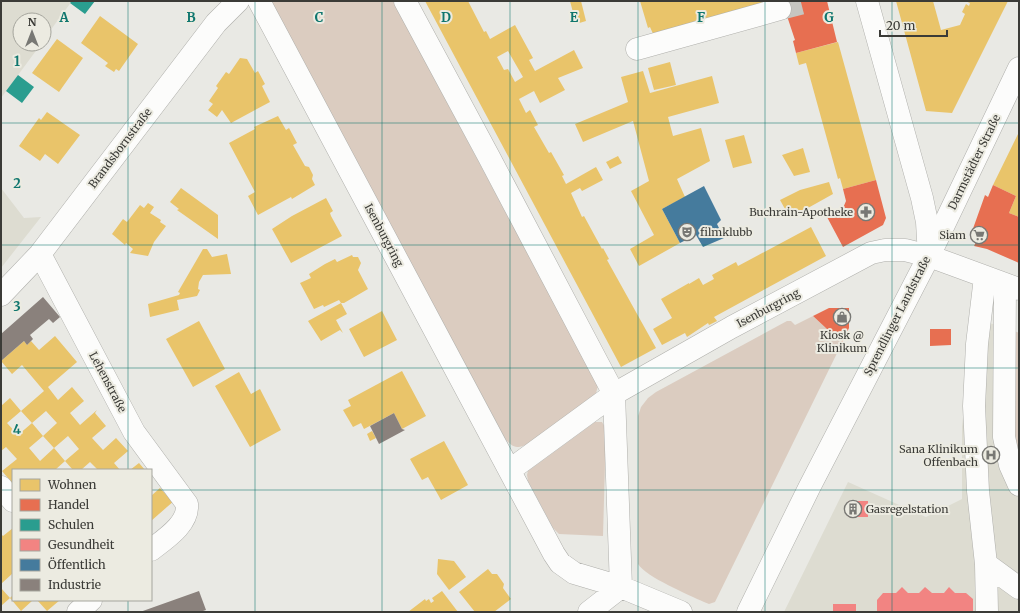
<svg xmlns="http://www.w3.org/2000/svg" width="1020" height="613" font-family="Merriweather,serif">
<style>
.built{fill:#dddcd1}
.green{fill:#dbccc0}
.homes{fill:#e9c46a;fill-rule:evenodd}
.shops{fill:#e76f51}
.schools{fill:#2a9d8f}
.health{fill:#f28482}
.public{fill:#457b9d}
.industry{fill:#8a817c}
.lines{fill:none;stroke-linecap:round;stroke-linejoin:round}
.minor-tunnel{stroke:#c6c6c1;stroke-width:22;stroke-dasharray:22 11;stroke-linecap:butt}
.minor-casing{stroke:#afafab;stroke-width:23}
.major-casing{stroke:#afafab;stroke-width:23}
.minor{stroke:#fcfcfb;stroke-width:22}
.major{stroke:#fcfcfb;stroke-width:22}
.grid{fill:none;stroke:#0f766e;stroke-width:1;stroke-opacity:0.55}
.labels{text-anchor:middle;stroke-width:4;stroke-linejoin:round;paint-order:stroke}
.street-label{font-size:11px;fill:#3b3b37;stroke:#ecebe1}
.poi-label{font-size:11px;fill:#3b3b37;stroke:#ecebe1;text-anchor:end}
.grid-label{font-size:13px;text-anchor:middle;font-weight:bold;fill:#0f766e;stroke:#ecebe1;stroke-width:4;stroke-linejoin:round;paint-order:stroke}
</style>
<rect width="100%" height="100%" fill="#e9e9e4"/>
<!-- built -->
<path class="built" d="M1 1H72L44 39V20H20V44H41L1 98Z
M1 188 24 218 41 217 1 268Z
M973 317 1019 333V612H784L848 482 926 517 962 499V427Z"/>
<!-- green -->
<path class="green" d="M270 1H393L598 386 596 393 590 400C575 410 535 445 519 447 513 447 510 444 506 440Z
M813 316 842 343 715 602 709 604 704 602C689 595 646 577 638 564V416L641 407 648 398 656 392 787 321H791L795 325Z
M1009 329 1019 333V461L1013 445Z
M595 422H602L606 429 603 536 559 534 553 528 528 481 527 475 528 471Z"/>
<!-- homes -->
<path class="homes" d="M425 1H468L484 32 486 31 490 39 515 25 533 58 529 60 535 71 574 50 583 68 558 78 565 90 540 103 534 91 519 99 526 113 530 110 538 125 534 127 549 153 551 152 564 175 562 176 566 184 596 167 603 180 582 191 580 188 571 193 582 217 584 216 602 249 603 248 609 259 607 260 656 348 621 367ZM508 51 523 77 515 82 508 69 504 70 497 57Z
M570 1H581L586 21 576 24Z
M640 1H779L654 36 650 27 648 28Z
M896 1H933L941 30 960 25 965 14 962 12 966 4 969 6 970 3 965 1H1008L952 113 926 111Z
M100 16 138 44 119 71 116 69 114 72 105 66 108 63 81 43Z
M57 39 83 58 59 92 32 73Z
M838 42 876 180 843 189 840 178 838 179 806 63 799 65 796 53Z
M240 58 247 59 255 73 258 71 265 84 262 86 270 102 231 123 222 110 217 117 208 110 213 104 209 101 218 88 216 86 226 72 229 74Z
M670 62 676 85 654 90 648 68Z
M643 71 650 93 712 76 719 103 668 117 673 136 701 128 710 161 677 179 685 197 662 209 680 243 639 266 630 249 654 235 631 191 649 181 633 121 583 142 575 124 628 102 621 77Z
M47 112 80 135 58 164 45 154 40 161 19 146 39 118 41 120Z
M278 116 286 130 289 128 297 143 293 145 305 166 309 167 313 175 312 179 315 185 292 199 291 197 258 215 248 196 255 192 229 143 255 129 254 127Z
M1019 132V217L1009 213 1016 196 993 185Z
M744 135 752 163 733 168 725 140Z
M803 148 810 172 794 176 782 155Z
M618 156 622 163 610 169 606 162Z
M829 182 833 194 790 218 780 200 800 190Z
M181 188 218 215V239L177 210 179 209 170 202Z
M326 198 333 211 330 213 331 216 342 236 291 263 272 229 292 216Z
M148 203 154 207 150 213 161 220 160 222 166 226 154 242 148 256 130 253 133 249 126 243 125 245 112 234 123 219 127 222 140 205 144 208Z
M811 227 826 256 714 317 717 321 709 325 708 323 687 337 685 333 662 345 653 329 672 318 661 299 689 283V284L699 278 703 285 714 279 712 275 736 262 738 266Z
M203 249H207L212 257 227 254 231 274 203 275 199 282 198 289 200 290 197 296 177 300 179 310 150 317 148 304 179 295 180 293 178 292Z
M352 255 353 257H358L361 263 358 270 368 289 344 303H341L339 300 324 307 323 305 314 309 300 283 311 278 309 274 325 264 335 259 337 262Z
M341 303 347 314 336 320 343 333 340 330 321 341 308 321Z
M382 311 397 340 364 357 349 329Z
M199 321 225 369 193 387 166 339Z
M55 336 77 362 48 387 58 400 72 387 84 401 70 413 80 425 97 410 95 413 106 426 92 438 103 450 116 438 128 451 114 463 120 470H98L90 462 81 470H73L65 461 79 449 68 436 54 448 43 436 57 423 46 411 32 423 21 411 44 391 22 365 12 374 1 361 24 341 27 345 31 341 39 350Z
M402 371 426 416 402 429 394 413 364 429 361 423 353 427 343 410 351 406 348 400Z
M239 372 251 394 260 389 281 430 250 447 215 386Z
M10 398 21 411 7 423 18 435 32 423 43 436 29 448 40 461 54 448 65 461 55 470H13V484L2 471 17 459 6 447 1 451V406Z
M372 431 376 438 370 441 367 434Z
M444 441 468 485 441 500 428 477 422 480 410 459Z
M139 463 145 470H130Z
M160 488 172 501 175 500 151 521V496Z
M13 528V573L1 584V534L3 536Z
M438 559 454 561 466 577 449 590 437 574Z
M488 569 492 574H497L504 584 503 588 511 599 494 612H475L459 592Z
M1 588 10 598 1 606Z
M442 591 458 612H408L425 599 426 601 429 599 431 603 434 601 432 598Z
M13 595V600H33L21 611 10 598Z
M37 600H60L47 611Z"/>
<!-- shops -->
<path class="shops" d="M782 1H827L837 42 796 53 793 41 795 40Z
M876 180 886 218 883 225 843 247 827 217 843 208 846 201 843 189Z
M993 185 1016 196 1009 213 1019 217V263L987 249 974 246 977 240 970 237 985 195 988 197Z
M829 308H849V328L842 343 813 316Z
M930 329H951V345L930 346Z"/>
<!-- schools -->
<path class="schools" d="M72 1H95L85 14 70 3Z
M18 75 34 87 22 103 6 91Z"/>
<!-- health -->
<path class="health" d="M848 501H868V517H848Z
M902 587 908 593H919L925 587 932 593H944L949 587 955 593H966L973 599V612H877V600L883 593H896Z
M833 604H856V612H833Z"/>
<!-- public -->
<path class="public" d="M704 186 721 220 717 224 724 238 703 247 696 235 680 243 662 209Z"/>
<!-- industry -->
<path class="industry" d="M43 297 60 317 53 323 49 319 30 335 33 339 27 345 24 341 1 361V334Z
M394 413 402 429 405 430 379 444 370 426Z
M199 591 206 610 200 612H140Z"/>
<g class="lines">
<!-- minor-tunnel -->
<path class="minor-tunnel" d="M780 9 811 1"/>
<defs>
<path id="minor" d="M259 1 554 554 560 563 574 573 621 587 681 612
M405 1 489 157 614 394 621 587 589 612
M637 49 780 9
M40 254 134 432 187 504C189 524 165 539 151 550
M929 256 1019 68
M985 277 977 344 974 406 978 491 986 564 987 612
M1005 284 1004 437 1010 465 1019 485
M1 295 40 254 216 23 238 1
M510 470 614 394 732 327 871 253 885 250H905L929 256 1019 289
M1 487 13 501
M986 564 1019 588
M78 612 91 600"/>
<path id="major" d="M748 612 809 488 929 256 927 222 922 198 867 1"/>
</defs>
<!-- minor casing -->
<use href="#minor" class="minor-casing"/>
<!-- major casing -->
<use href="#major" class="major-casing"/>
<!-- minor -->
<use href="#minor" class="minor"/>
<!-- major -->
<use href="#major" class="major"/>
</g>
<!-- grid -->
<path class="grid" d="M128 1V470M255 1V612M382 1V612M510 1V612M638 1V612M765 1V612M892 1V612M1 123H1019M1 245H1019M1 368H1019M1 490H13M151 490H1019M128 600V612"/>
<!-- icons -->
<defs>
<symbol id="pharmacy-ring" viewBox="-11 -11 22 22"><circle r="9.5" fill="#ecebe1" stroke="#787874" stroke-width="1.5"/><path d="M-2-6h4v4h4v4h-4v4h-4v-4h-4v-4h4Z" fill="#787874"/></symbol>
<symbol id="theatre-ring" viewBox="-11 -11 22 22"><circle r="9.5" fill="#ecebe1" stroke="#787874" stroke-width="1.5"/><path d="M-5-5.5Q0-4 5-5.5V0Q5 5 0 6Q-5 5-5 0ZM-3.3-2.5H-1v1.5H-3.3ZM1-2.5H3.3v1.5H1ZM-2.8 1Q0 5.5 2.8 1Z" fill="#787874"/></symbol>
<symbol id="supermarket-ring" viewBox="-11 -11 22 22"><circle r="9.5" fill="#ecebe1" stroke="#787874" stroke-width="1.5"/><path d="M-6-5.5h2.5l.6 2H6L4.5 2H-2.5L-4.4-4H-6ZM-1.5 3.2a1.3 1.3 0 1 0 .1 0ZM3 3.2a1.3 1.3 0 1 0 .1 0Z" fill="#787874"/></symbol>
<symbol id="shop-ring" viewBox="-11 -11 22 22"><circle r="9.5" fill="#ecebe1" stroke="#787874" stroke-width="1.5"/><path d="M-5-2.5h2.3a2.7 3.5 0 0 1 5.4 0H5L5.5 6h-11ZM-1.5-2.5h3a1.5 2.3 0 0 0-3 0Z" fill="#787874"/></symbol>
<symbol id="hospital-ring" viewBox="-11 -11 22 22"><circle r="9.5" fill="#ecebe1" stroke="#787874" stroke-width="1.5"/><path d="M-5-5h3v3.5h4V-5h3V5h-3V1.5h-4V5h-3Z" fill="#787874"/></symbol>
<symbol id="building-ring" viewBox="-11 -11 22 22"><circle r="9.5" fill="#ecebe1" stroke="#787874" stroke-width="1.5"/><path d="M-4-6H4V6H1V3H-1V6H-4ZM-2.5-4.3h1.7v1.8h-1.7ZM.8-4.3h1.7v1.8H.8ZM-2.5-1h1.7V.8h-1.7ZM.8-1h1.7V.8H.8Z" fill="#787874"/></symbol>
</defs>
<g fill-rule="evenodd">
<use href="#pharmacy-ring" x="856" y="202" width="20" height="20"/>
<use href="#theatre-ring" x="677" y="222" width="20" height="20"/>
<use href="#supermarket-ring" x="969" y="225" width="20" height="20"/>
<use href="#shop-ring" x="832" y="307" width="20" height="20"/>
<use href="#hospital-ring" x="981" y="445" width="20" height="20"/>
<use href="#building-ring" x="843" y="499" width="20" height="20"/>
</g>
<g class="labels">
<!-- street labels -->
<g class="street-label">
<text transform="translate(120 148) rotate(-53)" y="4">Brandsbornstraße</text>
<text transform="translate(974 162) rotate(-64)" y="4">Darmstädter Straße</text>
<text transform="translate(384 235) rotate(62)" y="4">Isenburgring</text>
<text transform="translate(768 308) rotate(-28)" y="4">Isenburgring</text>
<text transform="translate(897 316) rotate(-63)" y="4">Sprendlinger Landstraße</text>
<text transform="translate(108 382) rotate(62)" y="4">Lehenstraße</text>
</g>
<!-- poi labels -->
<g class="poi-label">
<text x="853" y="216">Buchrain-Apotheke</text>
<text x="700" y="236" text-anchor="start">filmklubb</text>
<text x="966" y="239">Siam</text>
<text x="842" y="339" text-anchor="middle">Kiosk @<tspan x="842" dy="13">Klinikum</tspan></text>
<text x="978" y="453">Sana Klinikum<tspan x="978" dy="13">Offenbach</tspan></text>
<text x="866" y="513" text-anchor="start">Gasregelstation</text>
</g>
</g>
<g class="grid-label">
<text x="64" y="22">A</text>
<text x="191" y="22">B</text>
<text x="319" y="22">C</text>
<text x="446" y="22">D</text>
<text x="574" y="22">E</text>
<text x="701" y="22">F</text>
<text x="829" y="22">G</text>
<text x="17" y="66">1</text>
<text x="17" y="188">2</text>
<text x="17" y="311">3</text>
<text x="17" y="434">4</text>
</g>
<!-- border -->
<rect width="1020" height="613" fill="none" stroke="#3b3b37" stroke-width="4"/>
<!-- legend -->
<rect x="12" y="469" width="140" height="132" fill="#ecebe1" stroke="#a5a59d"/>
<rect x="20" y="479" width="20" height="12" fill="#e9c46a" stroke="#a5a59d"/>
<text x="48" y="489" font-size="12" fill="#3b3b37">Wohnen</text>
<rect x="20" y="499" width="20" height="12" fill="#e76f51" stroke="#a5a59d"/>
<text x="48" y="509" font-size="12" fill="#3b3b37">Handel</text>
<rect x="20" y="519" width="20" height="12" fill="#2a9d8f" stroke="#a5a59d"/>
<text x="48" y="529" font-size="12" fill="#3b3b37">Schulen</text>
<rect x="20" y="539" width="20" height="12" fill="#f28482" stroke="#a5a59d"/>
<text x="48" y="549" font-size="12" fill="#3b3b37">Gesundheit</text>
<rect x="20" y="559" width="20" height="12" fill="#457b9d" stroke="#a5a59d"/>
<text x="48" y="569" font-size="12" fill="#3b3b37">Öffentlich</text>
<rect x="20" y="579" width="20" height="12" fill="#8a817c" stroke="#a5a59d"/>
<text x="48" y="589" font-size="12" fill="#3b3b37">Industrie</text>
<!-- north arrow -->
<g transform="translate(32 32)"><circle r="19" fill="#ecebe1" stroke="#a5a59d"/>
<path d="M0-3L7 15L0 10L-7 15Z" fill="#787874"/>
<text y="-6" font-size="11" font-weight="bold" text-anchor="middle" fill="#3b3b37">N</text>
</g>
<!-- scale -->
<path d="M880 30v6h67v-6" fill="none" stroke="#3b3b37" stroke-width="2"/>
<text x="886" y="30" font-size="12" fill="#3b3b37" stroke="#ecebe1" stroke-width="3" paint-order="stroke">20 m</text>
</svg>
